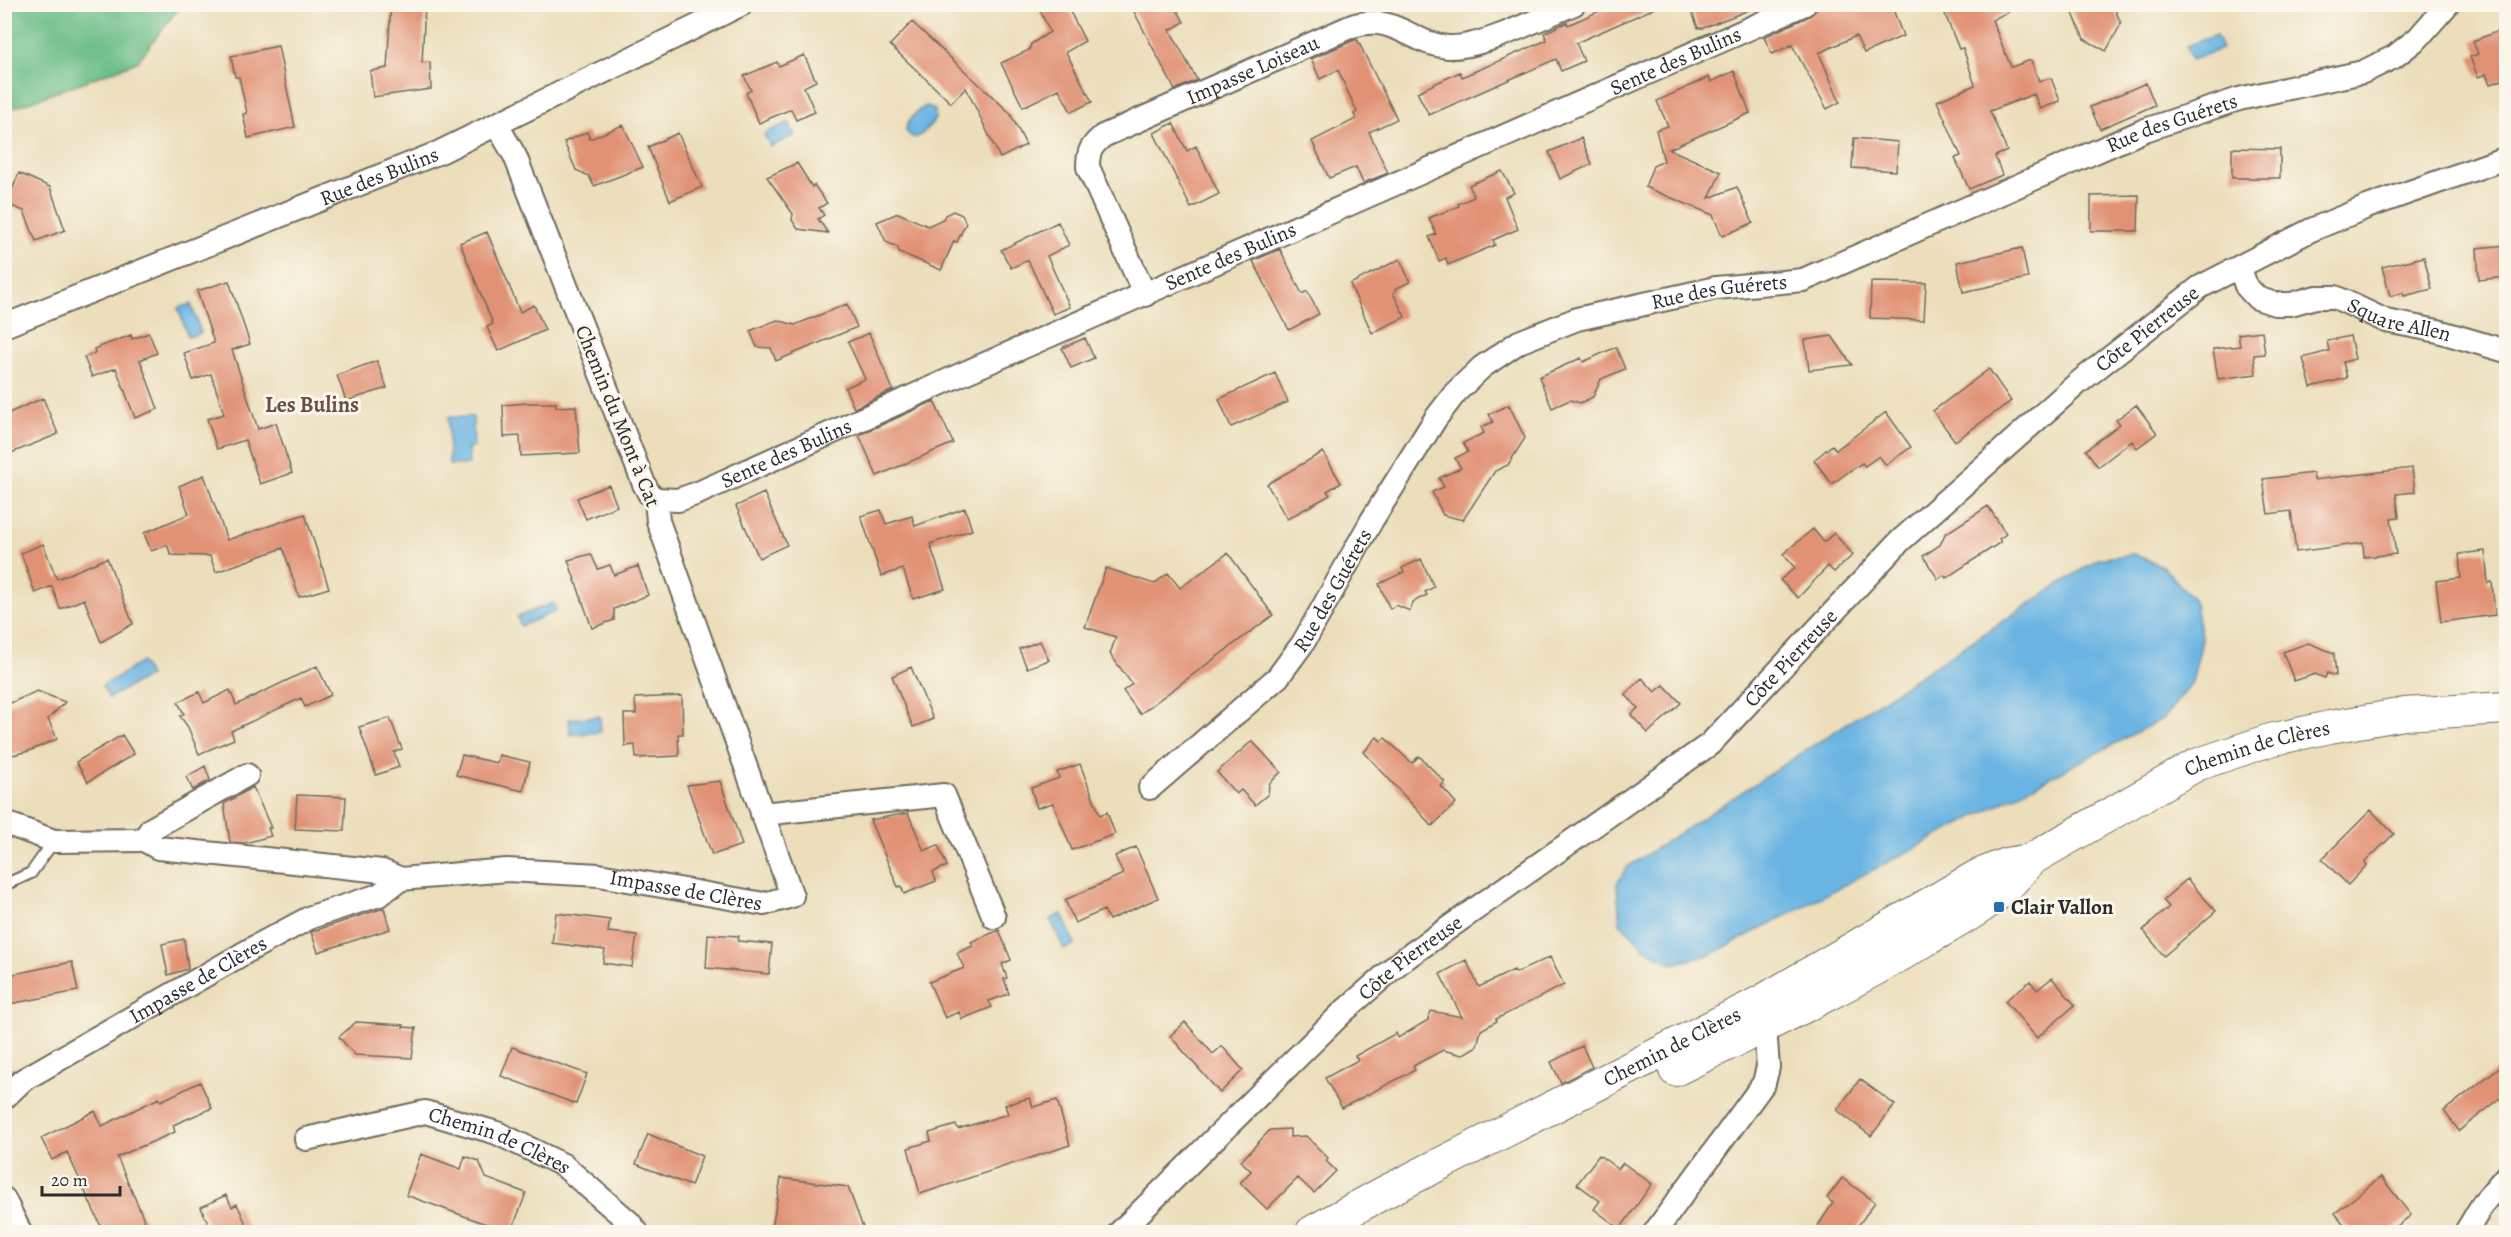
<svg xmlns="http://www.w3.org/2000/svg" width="2511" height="1237" font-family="Alegreya,serif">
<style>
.forest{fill:#6dbe8a;stroke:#4c745a;stroke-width:1.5}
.water{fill:#69b4e2;stroke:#4a7086;stroke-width:1.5}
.building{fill:#e19274}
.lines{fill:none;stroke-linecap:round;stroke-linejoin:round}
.lane-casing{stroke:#6f6a5d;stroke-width:14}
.street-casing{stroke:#6f6a5d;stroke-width:26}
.secondary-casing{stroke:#6f6a5d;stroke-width:34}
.lane{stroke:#fff;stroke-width:10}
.street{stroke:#fff;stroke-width:22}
.secondary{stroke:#fff;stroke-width:32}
.poi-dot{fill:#1f6fb2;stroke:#fbf7ec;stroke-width:2}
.labels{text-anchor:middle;stroke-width:6;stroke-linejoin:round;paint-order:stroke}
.street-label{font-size:21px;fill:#2b2b2b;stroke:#fbf7ec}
.poi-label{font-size:21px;font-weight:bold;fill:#2b2b2b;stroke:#fbf7ec;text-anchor:start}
.neighbourhood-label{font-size:22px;font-weight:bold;fill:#6b4f45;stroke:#fbf7ec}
</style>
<rect width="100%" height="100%" fill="#fbf7ec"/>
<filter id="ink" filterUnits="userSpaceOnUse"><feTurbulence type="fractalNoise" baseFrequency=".0167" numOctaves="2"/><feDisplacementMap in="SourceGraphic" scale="12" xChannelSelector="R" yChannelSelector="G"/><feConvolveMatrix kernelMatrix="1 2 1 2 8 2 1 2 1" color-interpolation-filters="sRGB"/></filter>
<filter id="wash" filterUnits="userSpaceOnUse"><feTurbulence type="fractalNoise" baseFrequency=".008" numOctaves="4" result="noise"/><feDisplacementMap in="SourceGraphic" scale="24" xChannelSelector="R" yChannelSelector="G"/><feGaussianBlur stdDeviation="1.35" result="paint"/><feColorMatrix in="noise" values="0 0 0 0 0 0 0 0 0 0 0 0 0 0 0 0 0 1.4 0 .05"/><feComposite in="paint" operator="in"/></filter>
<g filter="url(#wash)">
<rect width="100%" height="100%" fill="#ecdebb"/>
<!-- forest -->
<path class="forest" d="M5 4H181V5L137 62 5 111Z"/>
<!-- water -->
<path class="water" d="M2216 35 2222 49 2191 60 2186 46Z
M927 106 935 110V119C928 128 915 148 906 130 907 120 918 109 927 106Z
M789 122 795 135 770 147 764 134Z
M191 304 201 333 188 337 178 308Z
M448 417H473L474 447 468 448 469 465H449Z
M2133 554 2162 566 2194 600 2202 640 2192 682 2164 718 1712 954 1673 964 1645 949 1620 923 1617 884 1626 868 2098 559Z
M553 603 557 611 521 626 517 617Z
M142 662 149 676 109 698 102 686Z
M600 716 601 732 570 735 569 719Z
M1062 914 1075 944 1064 949 1050 919Z"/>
<g id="blocks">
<!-- building -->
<path class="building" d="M391 4H425L422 63 430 62 431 89 373 97 370 71 387 68Z
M1037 4H1066L1085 41 1066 52 1092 102 1071 112 1059 89 1023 107 1001 63 1029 50 1031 44 1050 32Z
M1130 4H1174L1184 22 1170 30 1197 80 1175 90Z
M1615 4H1664L1576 43 1584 61 1561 71 1556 59 1429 115 1417 92 1460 72 1462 77 1547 40 1544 33 1567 22 1568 25Z
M1689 4H1758L1759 6 1703 28H1698Z
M1821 4H1891L1903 36 1864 53 1856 36 1819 53 1840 102 1827 109 1792 45 1772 54 1764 37 1810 16Z
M1941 4H2023L1992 20 2011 67 2031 60 2039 81 2051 78 2060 101 2040 109 2034 94 1990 111 2007 151 1995 156 2002 175 1969 189 1955 158 1961 156 1937 101 1975 85 1963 48 1959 49Z
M2069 4H2113L2121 24 2106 51 2084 39Z
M912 22 1010 113 1026 145 1000 158 966 88 951 103 890 45Z
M2506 28V79L2490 84 2486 74 2478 77 2470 57 2478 54 2473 41Z
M1357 39 1397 119 1369 132 1388 173 1363 183 1356 167 1329 178 1312 141 1356 119 1354 114 1357 112 1338 70 1320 79 1311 59Z
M278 46 295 127 248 138 243 114 247 113 239 77H235L231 56Z
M804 55 816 81 804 87 815 112 796 120 791 109 759 123 746 93 751 90 744 76 777 62 779 66Z
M1734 71 1750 113 1669 149 1721 172 1709 198 1737 187 1753 223 1722 236 1713 215 1645 187 1653 166 1664 161 1656 130 1668 126 1657 101 1709 77 1711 82Z
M2146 83 2155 105 2100 129 2090 107Z
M1173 123 1187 151 1196 146 1219 194 1191 208 1154 133Z
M623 125 643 167 594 186 589 176 576 170 564 142 587 132 590 139Z
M678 133 702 187 670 201 648 147Z
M1581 138 1592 164 1560 179 1549 152Z
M1854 138 1898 142 1896 171 1852 168Z
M2232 148 2280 149V178H2232Z
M797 163 812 187 814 185 827 203 819 208 824 215 818 219 828 233 798 229 792 220 793 214 767 177Z
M1502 171 1514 193 1505 197 1518 229 1493 240 1495 245 1448 265 1446 258 1439 261 1429 237 1436 234 1429 218 1459 206 1458 204 1474 197 1469 185Z
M19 173 50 187 65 230 36 241 24 211 6 204Z
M2139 195 2138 231H2091V196Z
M953 211 962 215 966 223 957 242 954 241 941 270 899 252 898 247 886 242 877 222 898 213 928 226 943 219 945 215Z
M1058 222 1069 245 1047 256 1070 307 1053 314 1028 260 1011 268 1001 250Z
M487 232 520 312 534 305 545 330 498 351 487 327 493 324 460 243Z
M2506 245V277L2479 280 2477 248Z
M2022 248 2028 278 1963 292 1957 262Z
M1280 249 1302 294 1307 291 1319 314 1289 330 1253 261Z
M2424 257 2432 289 2404 296 2403 293 2390 296 2382 267Z
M1400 259 1410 282 1395 289 1396 291 1393 293 1405 317 1372 333 1350 284Z
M229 281 250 344 232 350 258 429 276 423 292 473 260 484 245 440 217 449 207 419 224 414 211 374 193 380 184 353 214 343 197 291Z
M1871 282 1926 283 1924 320 1870 318Z
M847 304 857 327 776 361 771 348 757 347 750 331 777 320 795 325Z
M2262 331 2265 354 2254 355 2256 374 2218 379 2213 349 2240 346 2238 334Z
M149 333 157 353 140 360 158 409 135 418 116 368 92 377 84 357 95 353 94 349 131 335 132 339Z
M869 333 893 390 854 408 845 388 865 379 848 342Z
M1832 336 1852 365 1809 370 1805 340Z
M2350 336 2355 359 2343 362 2347 378 2311 387 2303 358 2329 351 2327 341Z
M1085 338 1094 358 1071 368 1062 348Z
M1616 347 1625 369 1601 379 1593 397 1580 403 1570 400 1552 408 1539 377 1581 358 1583 362Z
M377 361 387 388 346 401 337 375Z
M1989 369 2011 401 1955 441 1933 411Z
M1275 373 1288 402 1231 427 1219 399Z
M43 398 58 434 4 456V415Z
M934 401 953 443 877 476 859 435Z
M528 403H556V407L576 406 580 453 521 456 520 436 504 437 503 405Z
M1509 405 1525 438 1508 465 1495 471 1463 520 1443 515 1432 492 1444 487 1439 478 1461 468 1455 458 1468 452 1463 443 1484 433 1481 427 1493 422 1489 414Z
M2136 405 2157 433 2137 448 2132 441 2098 467 2086 450 2120 424 2116 420Z
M1886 412 1911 447 1886 465 1879 456 1865 466 1862 463 1851 470 1832 484 1814 460 1832 445 1836 450Z
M1323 452 1341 483 1327 491 1330 495 1287 519 1267 484Z
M2412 468 2415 492 2396 494 2399 517 2391 518 2396 554 2364 557 2363 543 2296 552 2291 511 2268 514 2263 479 2313 473 2314 480Z
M204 475 227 540 305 514 329 588 299 597 283 548 216 572 210 556 171 555 167 545 151 551 144 533 189 514 179 486Z
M609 485 617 506 586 519 577 498Z
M764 493 787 545 759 558 736 506Z
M1988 506 2006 534 1999 539 2001 542 1946 578 1944 575 1938 579 1923 556 1940 545 1945 534Z
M965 508 972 530 930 544 945 589 913 599 903 569 881 576 861 516 881 510 886 524 912 516 915 526Z
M1813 529 1824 542 1834 533 1853 555 1834 572 1828 566 1798 598 1780 580 1795 568 1783 554Z
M43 544 57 579 107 558 133 624 101 642 84 599 60 609 52 586 35 593 21 553Z
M2485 551 2488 583 2492 582 2495 615 2441 622 2436 581 2461 578 2459 554Z
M1228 553 1273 615 1140 714 1123 691 1132 684 1110 654 1116 637 1085 627 1106 568 1154 584 1168 573 1180 588Z
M591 554 598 569 610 565 614 575 638 566 648 595 614 609V620L592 628 568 560Z
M1421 559 1434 587 1425 592 1427 595 1413 602 1410 611 1396 605 1390 609 1379 584 1404 572 1402 568Z
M1040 641 1049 660 1027 668 1019 649Z
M2308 643 2334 653 2336 676 2327 673 2325 678 2315 674 2294 681 2283 652Z
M317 666 331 695 305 707 301 698 231 731 234 739 199 754 188 727 180 716 184 714 178 702 199 692 204 703 230 690 236 705Z
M911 667 933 719 913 727 892 676Z
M1642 678 1655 692 1664 685 1681 703 1648 733 1631 715 1638 708 1625 694Z
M37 691 65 702 48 719 57 739 29 751 4 757V706Z
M682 696 683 734H678L679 756 636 758 635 745 625 746 624 714H636L635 698Z
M390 718 402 749 394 752 399 767 376 775 359 727Z
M122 735 134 754 88 782 76 762Z
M1377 737 1381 741 1385 738 1412 763 1419 756 1445 782 1441 786 1456 803 1432 826 1364 752Z
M1252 741 1281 772 1269 784 1268 794 1255 805 1241 790 1236 794 1217 772Z
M462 755 497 763 499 755 530 762 523 791 456 775Z
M1080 764 1100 815 1107 812 1115 834 1072 850 1053 803 1037 808 1031 788 1059 778 1057 772Z
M205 766 210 780 193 790 186 777Z
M720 781 742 845 712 855 687 785Z
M253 787 271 828H268L271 836 245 843 230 842 224 804Z
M297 795 346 797 344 831 295 829Z
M2371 810 2394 834 2365 862 2367 865 2348 885 2322 859Z
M908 813 924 851 938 845 947 866 933 872 936 881 904 894 901 886 898 887 870 820Z
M1136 847 1158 898 1109 920 1104 910 1075 923 1065 900 1123 874 1115 856Z
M2187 879 2216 911 2164 956 2143 930 2169 907 2163 900Z
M384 908 390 929 318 952 311 932Z
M556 913 610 920 608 932 637 935 632 967 603 963 605 950 552 943Z
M999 930 1011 960 1002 964 1007 978 1004 979 1009 994 989 1001 992 1007 962 1019 959 1012 945 1018 929 982 964 968 957 953 973 946 971 942Z
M708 934 739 936 738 941 772 944 769 974 706 968Z
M184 939 188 969 168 975 162 944Z
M1550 957 1564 985 1496 1019 1497 1021 1481 1030 1477 1046 1462 1055 1443 1050 1413 1066 1415 1070 1342 1108 1325 1078 1358 1060 1355 1056 1396 1033 1398 1038 1428 1020 1431 1011 1462 1017 1440 974 1466 960 1479 987 1514 970 1516 973Z
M72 962 78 991 4 1005V976Z
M2052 978 2075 1005 2037 1038 2005 1001 2030 981 2037 990Z
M356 1022 404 1025 403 1027 416 1028 412 1058 355 1055 339 1037Z
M1185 1022 1213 1054 1222 1046 1243 1070 1220 1093 1170 1036Z
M1582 1046 1592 1067 1561 1083 1551 1062Z
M512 1047 587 1074 576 1104 501 1076Z
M2506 1062V1094L2459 1131 2444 1111Z
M1860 1079 1895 1105 1871 1136 1837 1110Z
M200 1082 212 1108 173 1125 175 1132 117 1157 150 1233H104L67 1152 52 1160 41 1138 95 1111 102 1126 159 1098 161 1101Z
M1030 1098 1033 1107 1057 1100 1070 1145 920 1194 908 1148 931 1141 929 1133 956 1125 958 1129 1008 1114 1005 1105Z
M1290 1129V1137L1306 1136 1328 1158 1326 1161 1336 1171 1314 1193 1298 1178 1267 1209 1240 1183 1251 1171 1241 1161 1270 1130Z
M648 1134 702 1156 691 1186 636 1164Z
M421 1154 461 1169 465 1156 479 1161 486 1178 526 1193 511 1233 406 1195Z
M1599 1155 1618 1169 1623 1163 1652 1184 1620 1229 1594 1209 1600 1201 1577 1184Z
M2381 1177 2411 1215 2388 1233H2351L2335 1213Z
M781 1178 848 1187 865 1233H771Z
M1842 1178 1875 1202 1853 1233H1813L1833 1203 1827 1198Z
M226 1195 232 1207 237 1204 250 1233H212L201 1207Z"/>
</g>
</g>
<g filter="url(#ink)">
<use href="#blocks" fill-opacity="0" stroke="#6f6a5d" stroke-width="1.5"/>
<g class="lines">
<defs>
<path id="lane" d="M4 885 31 873 54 841"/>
<g id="street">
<path id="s1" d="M2240 268 2246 286 2257 298 2275 304H2291L2316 297H2335L2386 321 2438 331 2506 351"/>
<path id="s2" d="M1145 295 1088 167C1088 151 1091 146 1103 136L1352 26C1395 13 1411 44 1448 47 1481 49 1542 17 1574 4"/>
<path id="s3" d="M4 326 440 152 742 4"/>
<path id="s4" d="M656 499 678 500 698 493 953 378 1805 4"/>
<path id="s5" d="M247 775 151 829 144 840 158 848 382 871 401 879 507 870 599 875 764 904 792 896 658 521 656 499 650 495 644 484 515 156 497 125"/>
<path id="s6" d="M1150 788 1278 677 1303 643 1372 520 1436 418 1456 392 1482 367 1519 342 1577 319 1716 288 1803 280 2145 130 2239 99 2363 72 2394 57 2418 38 2448 4"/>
<path d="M762 814 944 795 994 917"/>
<path d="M4 826 8 824 54 841 144 840"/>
<path id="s7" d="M4 1098 23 1080 253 948 311 917 379 895 401 879"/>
<path id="s8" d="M306 1139 425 1112 497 1133 563 1165 628 1221 637 1232"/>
<path d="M4 1199 20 1232"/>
<path id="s9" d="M1120 1232 1343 1012 1400 962 1710 744 1900 541 2078 383 2200 287 2311 230 2367 207 2506 158"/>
<path d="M1655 1232 1764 1083 1768 1067 1764 1014"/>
<path d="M2466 1232 2484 1202 2506 1176"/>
</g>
<g id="secondary">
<path d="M1675 1070C1759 1029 1845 989 1926 940 1969 915 1999 901 2030 860"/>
<path id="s10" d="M1312 1232 1383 1193 1762 1001 1977 876 2006 864 2030 860 2196 765 2270 740 2330 727 2404 714 2506 708"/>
</g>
</defs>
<!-- lane casing -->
<use href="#lane" class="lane-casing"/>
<!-- street casing -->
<use href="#street" class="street-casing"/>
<!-- secondary casing -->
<use href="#secondary" class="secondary-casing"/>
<!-- lane -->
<use href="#lane" class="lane"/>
<!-- street -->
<use href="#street" class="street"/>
<!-- secondary -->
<use href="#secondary" class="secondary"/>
</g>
</g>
<!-- markers -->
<rect class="poi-dot" x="1993" y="901" width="12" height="12" rx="3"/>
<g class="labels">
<!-- street labels -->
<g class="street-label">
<text dy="7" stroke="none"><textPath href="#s4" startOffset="1112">Sente des Bulins</textPath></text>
<text dy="7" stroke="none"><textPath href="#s2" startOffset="340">Impasse Loiseau</textPath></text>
<text dy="7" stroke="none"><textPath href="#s6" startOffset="1280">Rue des Guérets</textPath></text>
<text dy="7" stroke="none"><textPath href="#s3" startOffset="404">Rue des Bulins</textPath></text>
<text dy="7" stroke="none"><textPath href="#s4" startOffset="626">Sente des Bulins</textPath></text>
<text dy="7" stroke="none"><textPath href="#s6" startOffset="794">Rue des Guérets</textPath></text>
<text dy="7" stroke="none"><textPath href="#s1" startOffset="184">Square Allen</textPath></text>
<text dy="7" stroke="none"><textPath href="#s9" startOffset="1372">Côte Pierreuse</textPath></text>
<text transform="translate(618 416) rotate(68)" y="7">Chemin du Mont à Cat</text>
<text dy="7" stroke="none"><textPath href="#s4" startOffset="140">Sente des Bulins</textPath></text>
<text dy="7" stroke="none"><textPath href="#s6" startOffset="272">Rue des Guérets</textPath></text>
<text dy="7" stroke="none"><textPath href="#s9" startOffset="886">Côte Pierreuse</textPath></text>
<text dy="7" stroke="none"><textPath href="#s10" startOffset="1065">Chemin de Clères</textPath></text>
<text dy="7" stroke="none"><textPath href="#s5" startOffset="672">Impasse de Clères</textPath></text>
<text dy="7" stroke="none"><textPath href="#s9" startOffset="400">Côte Pierreuse</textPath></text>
<text dy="7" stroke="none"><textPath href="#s7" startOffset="228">Impasse de Clères</textPath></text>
<text dy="7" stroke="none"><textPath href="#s10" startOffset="405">Chemin de Clères</textPath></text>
<text dy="7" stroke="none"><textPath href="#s8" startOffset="202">Chemin de Clères</textPath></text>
</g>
<!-- poi labels -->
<g class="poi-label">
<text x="2011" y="914">Clair Vallon</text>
</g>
<!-- neighbourhood labels -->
<g class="neighbourhood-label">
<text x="312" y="412">Les Bulins</text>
</g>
</g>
<!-- margin -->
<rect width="2511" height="1237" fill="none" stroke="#fbf7ec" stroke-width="24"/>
<!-- scale -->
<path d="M42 1186v9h78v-9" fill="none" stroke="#2b2b2b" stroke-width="3"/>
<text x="51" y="1186" font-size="18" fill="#2b2b2b" stroke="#fbf7ec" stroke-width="4.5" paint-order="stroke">20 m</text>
</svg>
